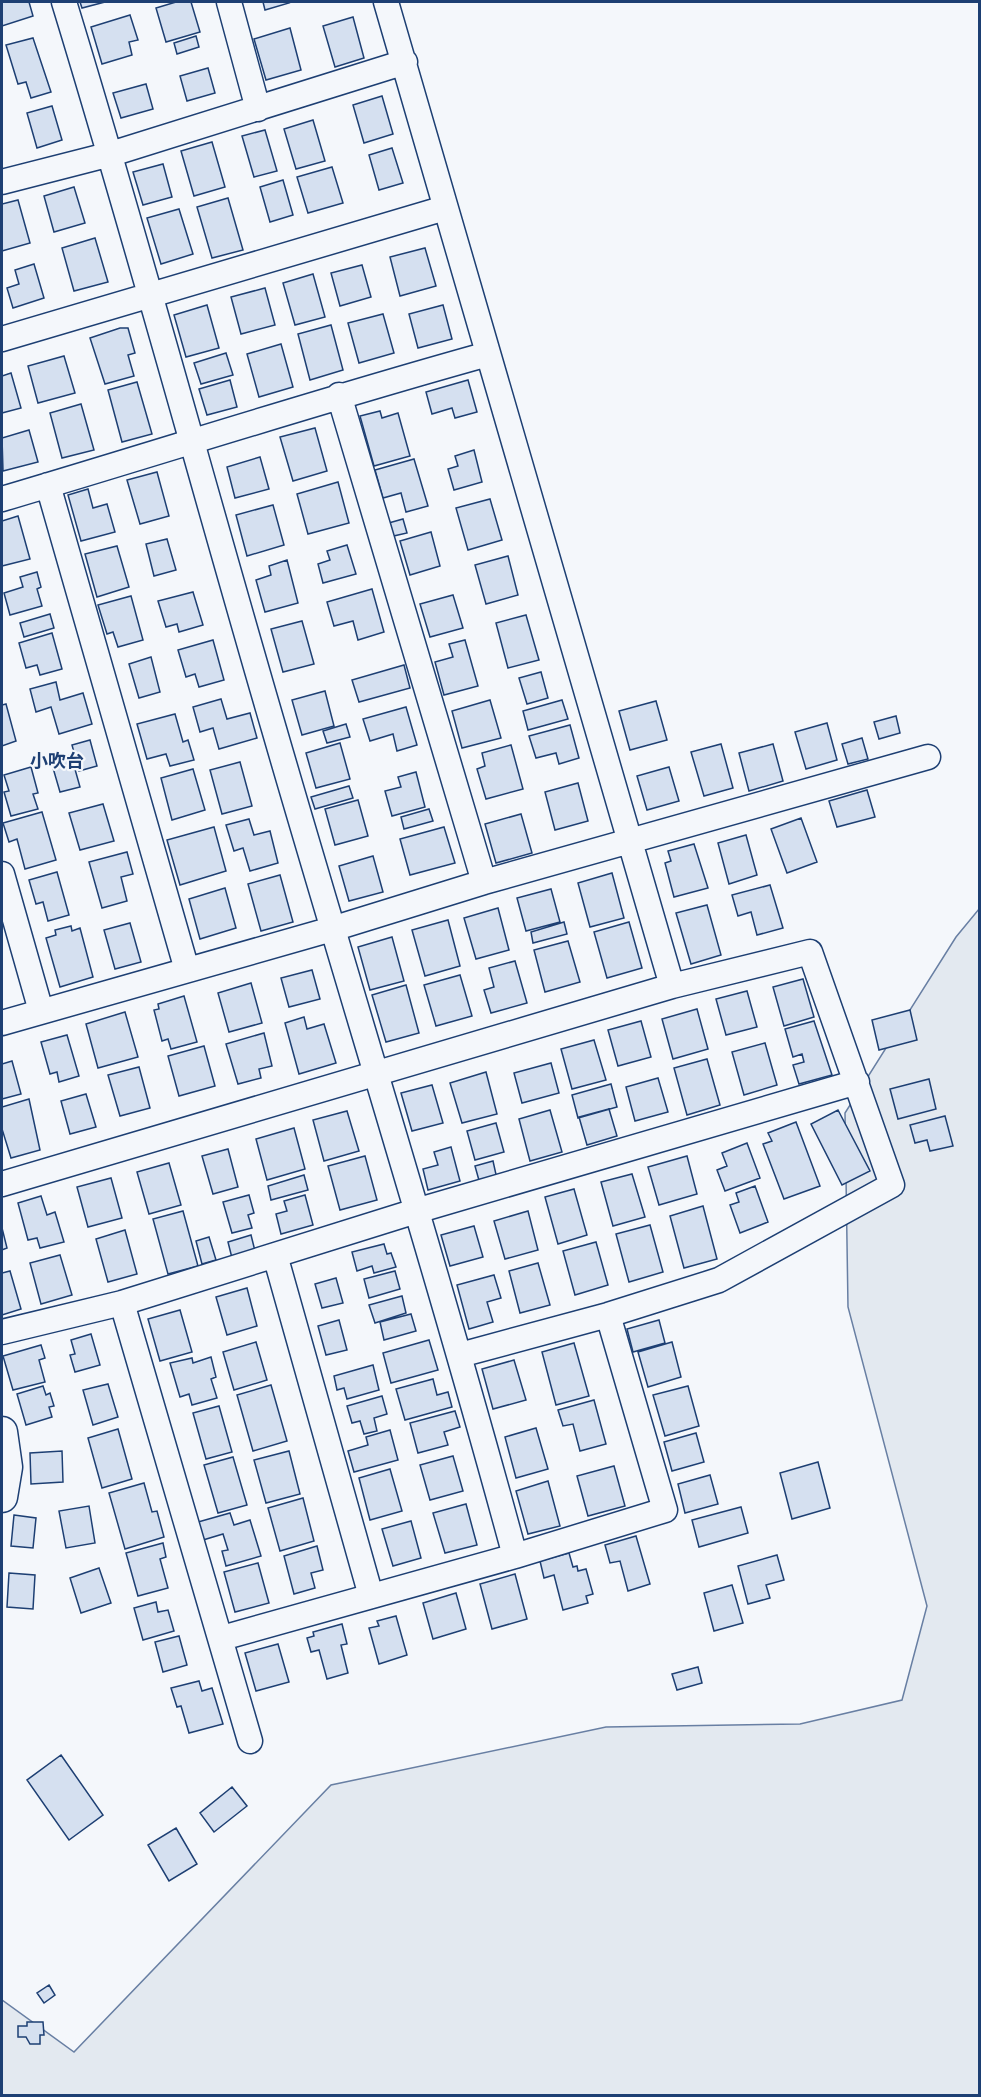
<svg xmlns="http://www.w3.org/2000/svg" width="981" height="2097" font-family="'Noto Serif','Noto Sans JP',serif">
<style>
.green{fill:#e3e9f0;stroke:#687fa3;stroke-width:1.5}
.building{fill:#d5e0f0;stroke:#1d3f73;stroke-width:1.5}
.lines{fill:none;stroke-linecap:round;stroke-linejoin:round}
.minor-casing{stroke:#1d3f73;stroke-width:27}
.tertiary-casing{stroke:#1d3f73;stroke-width:33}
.minor{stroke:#f4f7fb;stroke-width:24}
.tertiary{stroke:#f4f7fb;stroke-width:30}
.labels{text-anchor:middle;stroke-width:4.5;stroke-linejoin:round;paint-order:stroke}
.neighbourhood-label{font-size:18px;font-weight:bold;fill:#1d3f73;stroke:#f4f7fb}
</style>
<rect width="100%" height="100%" fill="#f4f7fb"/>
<!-- green -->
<path class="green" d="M979 909V2095H2V2000L74 2052 331 1785 606 1727 800 1724 902 1700 927 1606 848 1307 845 1113 956 937Z"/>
<!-- building -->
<path class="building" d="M2 2H29L33 16 2 26Z
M80 2H105L82 8Z
M176 2H191L200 32 166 42 156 8Z
M263 2H288L289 3 265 10Z
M130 15 138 40 129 42 132 55 102 64 91 27Z
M353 17 364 58 335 67 323 26Z
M290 28 301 70 266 80 254 39Z
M196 36 199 47 177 54 174 43Z
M33 38 51 92 31 98 26 82 18 84 6 45Z
M208 68 215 93 187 101 180 76Z
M146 84 153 109 121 118 113 93Z
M382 96 393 134 364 143 353 105Z
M52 106 62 140 37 148 27 113Z
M313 120 325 161 296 169 284 129Z
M265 130 277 171 254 177 242 136Z
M212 142 225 187 194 196 181 151Z
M392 148 403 183 379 190 369 155Z
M163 164 172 197 143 205 133 172Z
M332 167 343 203 308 213 297 177Z
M283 180 293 215 270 222 260 187Z
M74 187 85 223 54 232 44 196Z
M228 198 243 250 212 258 197 207Z
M18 200 30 243 2 251V204Z
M179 209 193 254 161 264 147 218Z
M95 238 108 282 74 291 62 248Z
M425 248 436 286 400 296 390 257Z
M34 264 44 298 13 308 7 288 19 284 15 270Z
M362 265 371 297 340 306 331 273Z
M313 274 325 317 295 325 283 283Z
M265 288 275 325 241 334 231 297Z
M207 305 219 348 186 357 174 315Z
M443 305 452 339 418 348 409 314Z
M383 314 394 353 359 363 348 323Z
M331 325 343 370 310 380 298 334Z
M120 328H128L135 353 128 355 134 376 105 384 90 338Z
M281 344 293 387 259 397 247 354Z
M226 353 233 375 201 384 194 363Z
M64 356 75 393 38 403 28 366Z
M11 373 21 408 2 413V376Z
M230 380 237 407 207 415 199 389Z
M468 380 477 412 455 418 452 408 432 414 426 392Z
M137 382 152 434 122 442 108 390Z
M81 404 94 450 62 458 50 413Z
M380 411 382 418 398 413 410 456 374 466 360 416Z
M315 428 327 471 293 481 280 437Z
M29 430 38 462 3 471 2 438Z
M474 450 482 482 454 490 448 469 458 466 455 456Z
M260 457 269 489 235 498 227 467Z
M414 459 428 506 406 512 401 493 383 498 375 470Z
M157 472 169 516 140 524 127 480Z
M338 482 349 523 308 534 297 494Z
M88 489 93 508 107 504 115 532 81 541 68 495Z
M490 499 502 540 468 550 456 508Z
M273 505 284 545 247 556 236 515Z
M18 516 30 559 2 566V521Z
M403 519 407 533 389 537 385 524Z
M431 532 440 566 410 575 400 541Z
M167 539 176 570 154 576 146 544Z
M347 545 356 574 323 583 318 564 330 560 327 551Z
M117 546 129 587 97 597 85 554Z
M508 556 518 595 486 604 475 565Z
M287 560 298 603 265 612 256 580 271 575 269 566Z
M37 572 41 587 37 589 42 606 10 615 4 593 23 587 20 577Z
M372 589 384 632 358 640 353 621 334 626 327 602Z
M193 592 203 625 179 632 177 624 166 627 158 601Z
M453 595 463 628 430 637 420 604Z
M131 596 143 640 118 647 113 632 107 634 98 605Z
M50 614 54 628 24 637 20 623Z
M526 615 539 660 508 668 496 623Z
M302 621 314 664 283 672 271 629Z
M52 633 62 669 40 675 37 665 26 668 19 643Z
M213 640 224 680 199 687 195 674 186 677 178 650Z
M465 640 478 686 444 695 435 662 453 657 449 644Z
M151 657 160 692 139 698 129 664Z
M404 665 410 688 359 702 352 680Z
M541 672 548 698 527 704 519 678Z
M56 682 60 700 83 693 92 724 59 734 51 707 36 712 30 689Z
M325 691 334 726 302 735 292 700Z
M221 699 227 719 250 713 257 738 219 749 213 728 200 732 193 707Z
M490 700 501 738 462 748 452 711Z
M562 700 568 719 528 730 523 711Z
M656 701 667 740 630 750 619 711Z
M6 704 16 741 2 746V705Z
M406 707 417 745 397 751 393 734 370 741 363 719Z
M175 714 183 742 188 740 194 760 170 766 166 754 147 759 137 724Z
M896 716 900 733 879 739 874 722Z
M827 723 837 760 806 769 795 732Z
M346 724 350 737 327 743 323 731Z
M570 725 579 758 559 764 556 753 536 758 529 736Z
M862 738 868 759 848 764 842 744Z
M90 740 97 766 79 771 72 745Z
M340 743 350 779 316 788 306 753Z
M721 744 733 788 704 796 691 752Z
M773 744 783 781 749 791 739 753Z
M511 745 523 789 486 799 477 769 485 766 482 753Z
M71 755 80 787 60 792 51 761Z
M240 762 252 806 222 814 210 770Z
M31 767 38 793 33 794 38 809 11 816 4 792 9 791 4 775Z
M669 767 679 801 647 810 637 776Z
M193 769 205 810 172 820 161 778Z
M416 772 425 807 392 816 385 791 401 787 398 777Z
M578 783 588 821 555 830 545 792Z
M349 786 353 798 315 809 311 797Z
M867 790 875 817 837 827 829 801Z
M358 800 368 836 335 845 325 809Z
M103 804 114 841 80 850 69 813Z
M429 809 433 821 404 829 401 817Z
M42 812 56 860 25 869 17 839 9 842 3 823Z
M521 814 532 853 496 863 485 824Z
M801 818 817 862 787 873 771 829Z
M249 819 254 835 270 831 278 863 250 871 243 848 234 851 226 825Z
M214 827 226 871 180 885 167 840Z
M444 827 455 863 410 875 400 839Z
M746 835 757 875 729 884 718 843Z
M694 844 708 888 674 897 665 863 671 861 668 851Z
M127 852 133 874 121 877 127 901 102 908 89 862Z
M373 856 383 892 349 901 339 866Z
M57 872 69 915 48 921 43 902 36 904 29 880Z
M612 873 624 918 590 927 578 883Z
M280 875 293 922 261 931 248 884Z
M770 885 783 928 757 935 751 912 738 916 732 895Z
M225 888 236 928 200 939 189 899Z
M551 889 560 922 526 931 517 898Z
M707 905 721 955 691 964 676 913Z
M498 908 509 950 476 959 464 918Z
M448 920 460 966 425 976 412 930Z
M564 922 567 934 533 943 531 932Z
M629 922 642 968 607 978 594 932Z
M130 923 141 962 115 969 104 930Z
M71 926 72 931 80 928 93 977 60 987 46 938 56 935 55 930Z
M392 937 404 981 370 990 358 947Z
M568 941 580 982 545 992 534 950Z
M515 961 527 1003 491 1013 484 990 494 987 489 968Z
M312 970 320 999 289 1007 281 978Z
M460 975 472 1016 436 1026 424 985Z
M803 979 814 1017 784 1026 773 987Z
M251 983 262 1023 229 1032 218 993Z
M406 985 419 1033 386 1042 372 995Z
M747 991 757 1027 726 1035 716 999Z
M184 996 197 1042 171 1049 168 1039 162 1041 154 1010 159 1009 158 1004Z
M697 1009 708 1049 673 1059 662 1019Z
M910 1010 917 1040 879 1050 872 1020Z
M125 1012 138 1057 98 1068 86 1024Z
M304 1017 307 1029 324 1024 336 1063 299 1074 285 1023Z
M641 1021 651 1057 618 1066 608 1030Z
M814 1021 832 1075 799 1084 793 1065 804 1062 802 1054 793 1057 785 1029Z
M264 1033 272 1066 259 1069 261 1078 238 1084 226 1044Z
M67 1035 79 1076 59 1082 57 1072 50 1074 41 1042Z
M594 1040 606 1080 572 1089 561 1049Z
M765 1043 777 1085 744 1095 732 1052Z
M204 1046 215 1086 179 1096 168 1056Z
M707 1059 720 1105 687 1115 674 1068Z
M12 1061 21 1094 2 1099V1064Z
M551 1063 559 1093 522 1103 514 1073Z
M139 1067 150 1108 120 1116 108 1075Z
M486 1072 497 1114 462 1123 450 1083Z
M658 1078 668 1112 635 1121 626 1087Z
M929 1079 936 1109 898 1119 890 1089Z
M611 1084 617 1107 578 1118 572 1095Z
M432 1085 443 1123 412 1131 401 1093Z
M86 1094 96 1127 70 1134 61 1101Z
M29 1099 40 1150 11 1158 2 1129V1107Z
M609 1109 617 1136 587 1145 579 1117Z
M550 1110 562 1152 530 1161 519 1119Z
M838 1110 870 1171 842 1185 811 1124Z
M347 1111 359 1151 324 1161 313 1120Z
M945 1116 953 1146 930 1151 927 1140 915 1143 910 1125Z
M796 1122 820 1186 784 1199 763 1144 772 1141 768 1133Z
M496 1123 504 1152 475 1160 467 1131Z
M294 1128 305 1169 267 1180 256 1139Z
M747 1143 760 1178 725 1191 717 1170 727 1166 722 1153Z
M451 1147 460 1181 428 1190 423 1169 438 1165 434 1152Z
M228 1149 238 1187 213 1194 202 1156Z
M365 1156 377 1200 340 1210 328 1166Z
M687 1156 697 1194 659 1205 648 1167Z
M493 1161 497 1179 480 1184 475 1166Z
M169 1163 181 1205 149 1214 137 1172Z
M632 1174 645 1217 613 1226 601 1182Z
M304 1175 308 1190 271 1200 268 1186Z
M111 1178 122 1218 88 1227 77 1187Z
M755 1186 768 1222 740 1233 730 1205 739 1202 736 1193Z
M574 1189 587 1235 558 1244 545 1197Z
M249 1195 254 1213 248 1215 252 1228 232 1233 223 1202Z
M305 1195 313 1225 281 1234 276 1214 287 1211 284 1201Z
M41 1196 47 1215 55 1212 64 1242 40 1248 37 1238 28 1240 18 1203Z
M703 1206 717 1259 684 1268 670 1216Z
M183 1211 198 1266 168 1274 153 1219Z
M528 1211 538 1250 505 1259 494 1221Z
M650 1225 663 1272 629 1282 616 1234Z
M474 1226 483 1257 450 1266 441 1235Z
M2 1228 7 1248 2 1250Z
M125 1230 137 1274 108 1282 96 1239Z
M251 1235 255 1251 232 1258 228 1242Z
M209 1237 216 1260 202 1264 196 1241Z
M596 1242 608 1285 575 1295 563 1251Z
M384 1244 387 1254 391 1253 396 1267 374 1273 372 1266 357 1271 352 1252Z
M60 1255 72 1295 41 1304 30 1263Z
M538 1263 550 1305 520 1313 509 1271Z
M10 1271 21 1309 2 1315V1273Z
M395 1271 400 1289 369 1298 364 1279Z
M494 1275 501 1298 487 1302 493 1322 469 1329 457 1285Z
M336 1278 343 1303 322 1308 315 1284Z
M247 1288 257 1326 227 1335 216 1297Z
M402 1296 406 1313 375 1323 369 1305Z
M180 1310 192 1352 160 1361 148 1319Z
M411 1314 416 1331 384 1340 380 1322Z
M339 1320 347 1350 326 1355 318 1326Z
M659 1320 665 1343 633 1352 627 1329Z
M91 1334 100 1365 75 1372 70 1355 75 1354 71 1340Z
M429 1340 438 1370 391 1383 383 1353Z
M256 1342 267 1380 234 1390 223 1352Z
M672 1342 681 1377 648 1387 638 1352Z
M574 1343 589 1396 556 1405 542 1352Z
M41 1345 45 1358 39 1360 45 1382 13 1390 3 1356Z
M211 1357 216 1377 211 1379 217 1398 192 1405 189 1394 180 1397 170 1363 192 1358 193 1363Z
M514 1360 526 1400 493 1409 482 1369Z
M373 1365 379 1390 347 1399 344 1388 337 1390 334 1376Z
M433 1379 437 1395 448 1392 452 1407 405 1420 396 1389Z
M108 1384 118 1417 93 1425 83 1390Z
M271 1385 287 1441 253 1451 237 1395Z
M43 1386 46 1395 50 1393 54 1406 49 1407 52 1417 26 1425 17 1394Z
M688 1386 699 1426 665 1436 653 1395Z
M382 1396 387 1414 374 1418 377 1431 364 1434 360 1421 352 1423 347 1406Z
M594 1400 606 1444 580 1451 573 1424 563 1426 558 1410Z
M219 1406 232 1452 206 1459 193 1413Z
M455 1411 460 1427 444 1432 448 1445 418 1453 410 1423Z
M536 1428 548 1469 516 1478 505 1437Z
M118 1429 132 1479 102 1488 88 1438Z
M390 1430 398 1460 354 1472 348 1451 368 1445 366 1437Z
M696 1433 704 1462 672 1471 664 1442Z
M62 1451 63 1482 31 1484 30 1453Z
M289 1451 300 1494 266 1503 254 1460Z
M453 1456 463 1491 430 1500 420 1465Z
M233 1457 247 1505 218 1513 204 1465Z
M818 1462 830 1508 792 1519 780 1473Z
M614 1466 625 1506 588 1516 577 1476Z
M390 1469 402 1511 370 1520 359 1478Z
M710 1475 718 1504 685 1513 678 1484Z
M548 1481 560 1526 528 1534 516 1491Z
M144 1483 152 1512 157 1511 164 1537 125 1549 109 1493Z
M303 1498 314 1541 280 1551 268 1508Z
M466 1504 477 1545 445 1553 433 1513Z
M89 1506 95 1543 66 1548 59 1511Z
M741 1507 748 1533 699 1547 692 1520Z
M230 1513 234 1525 250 1520 261 1556 226 1566 222 1551 228 1550 223 1534 203 1540 198 1522Z
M14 1515 36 1518 33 1548 11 1546Z
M411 1521 421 1558 393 1566 382 1529Z
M636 1536 650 1584 628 1591 620 1561 610 1563 605 1545Z
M163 1543 166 1557 160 1559 168 1588 138 1596 126 1553Z
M317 1546 323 1570 311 1573 315 1588 294 1594 284 1556Z
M569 1553 573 1567 577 1566 578 1571 586 1569 593 1594 586 1596 588 1603 563 1610 554 1575 544 1578 540 1561Z
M777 1555 784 1580 766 1585 770 1598 748 1604 738 1566Z
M258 1563 269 1603 235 1612 224 1572Z
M99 1568 111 1603 81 1613 70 1578Z
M9 1573 35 1575 33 1609 7 1607Z
M515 1574 527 1619 492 1629 480 1584Z
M732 1585 743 1623 714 1631 704 1593Z
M456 1593 466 1629 433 1639 423 1603Z
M156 1602 158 1612 168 1610 174 1631 143 1640 134 1608Z
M396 1616 407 1655 379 1664 369 1628 379 1626 377 1621Z
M342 1624 347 1644 341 1645 348 1673 327 1679 319 1650 311 1652 307 1638 314 1636 313 1632Z
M179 1636 187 1665 163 1672 155 1642Z
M278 1644 289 1682 256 1691 245 1653Z
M698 1667 702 1683 677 1690 672 1674Z
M199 1681 202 1691 212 1688 223 1724 189 1733 181 1706 177 1707 171 1688Z
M61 1755 103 1815 69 1840 27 1780Z
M232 1787 247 1806 214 1832 200 1813Z
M176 1828 197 1864 169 1881 148 1845Z
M49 1985 55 1995 44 2003 37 1993Z
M27 2022H43L44 2035H40V2044H30L26 2037H18V2026H27Z"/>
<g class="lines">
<defs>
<path id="minor" d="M64 2C138 243 203 486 274 729 354 1005 440 1279 515 1556
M229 2 258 109
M386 2 672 986
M2 182 111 154 405 62
M2 339 445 208
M339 395 484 882
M48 485 187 970
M2 499C164 451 325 399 488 354
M2 874 41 1011
M2 1023 332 929 484 882 928 757
M2 1184 672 986 810 952 892 1185 719 1280 608 1315 460 1355
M275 1255 371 1596
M122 1303 250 1741
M2 1332 122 1303 416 1211 857 1082
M222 1638 515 1556 665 1510 608 1315"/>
<path id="tertiary" d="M2 1432 7 1467 2 1497"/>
</defs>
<!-- minor casing -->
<use href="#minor" class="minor-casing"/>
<!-- tertiary casing -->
<use href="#tertiary" class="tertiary-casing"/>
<!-- minor -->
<use href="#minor" class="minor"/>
<!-- tertiary -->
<use href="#tertiary" class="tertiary"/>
</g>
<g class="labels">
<!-- neighbourhood labels -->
<g class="neighbourhood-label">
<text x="57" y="767">小吹台</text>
</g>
</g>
<!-- border -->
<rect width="981" height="2097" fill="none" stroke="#1d3f73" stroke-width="6"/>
</svg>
